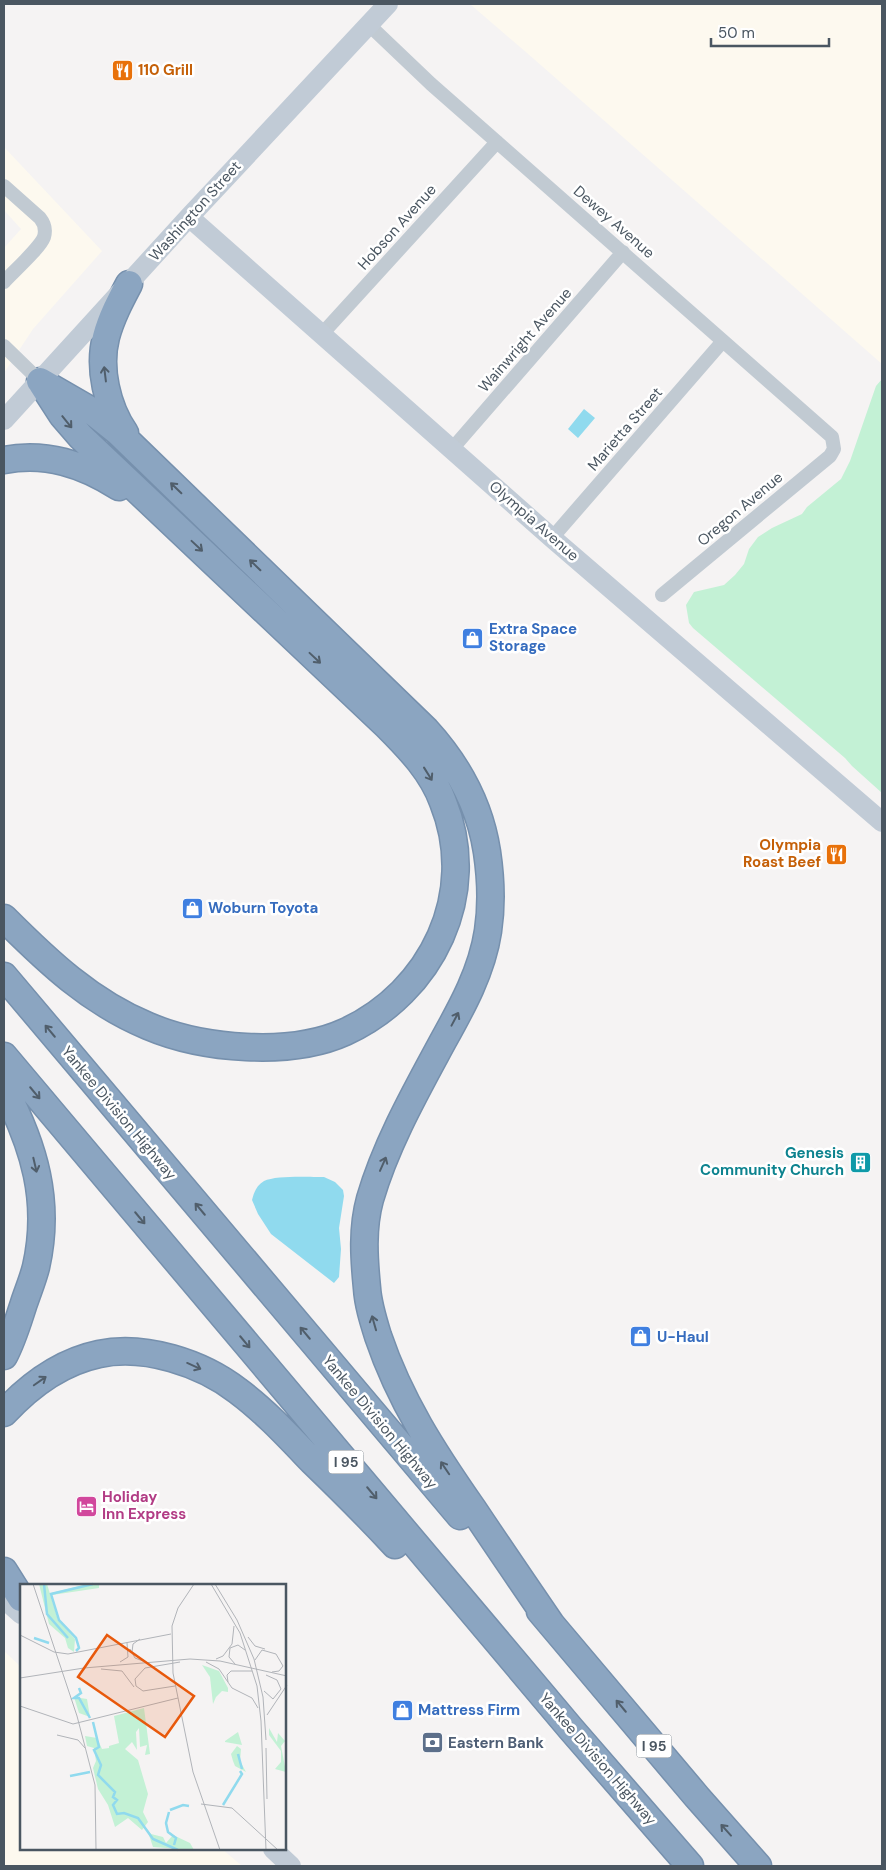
<svg xmlns="http://www.w3.org/2000/svg" width="886" height="1870" font-family="'DM Sans',sans-serif">
<style>
.commercial{fill:#fdf9ef}
.green{fill:#c3f1d5}
.water{fill:#90daee}
.lines{fill:none;stroke-linecap:round;stroke-linejoin:round}
.motorway-casing{stroke:#7690ad;stroke-width:29}
.minor{stroke:#c1cad2;stroke-width:14}
.secondary{stroke:#c1cbd6;stroke-width:20}
.motorway{stroke:#8ba5c1;stroke-width:26}
.oneway{stroke:#505e6b}
.labels{text-anchor:middle;stroke-width:5;stroke-linejoin:round;paint-order:stroke}
.shield{fill:#fff;stroke:#808990;stroke-width:1}
.shield-label{font-size:14px;font-weight:bold;fill:#4a5661}
.food-label{font-size:15px;font-weight:bold;fill:#c56008;stroke:#fff;text-anchor:start}
.street-label{font-size:15px;fill:#4a5661;stroke:#fff}
.shop-label{font-size:15px;font-weight:bold;fill:#366cbe;stroke:#fff;text-anchor:start}
.culture-label{font-size:15px;font-weight:bold;fill:#0d838f;stroke:#fff;text-anchor:end}
.hotel-label{font-size:15px;font-weight:bold;fill:#b23c85;stroke:#fff;text-anchor:start}
.service-label{font-size:15px;font-weight:bold;fill:#4e5e75;stroke:#fff;text-anchor:start}
.inset-river{fill:none;stroke:#90daee;stroke-width:2.5}
.inset-road{fill:none;stroke:#b1b4b9;stroke-width:1}
.view{fill:#e8590c;fill-opacity:0.15;stroke:#e8590c;stroke-width:2.5}
.inset-edge{fill:none;stroke:#4a5661;stroke-width:2.5}
</style>
<rect width="100%" height="100%" fill="#f5f3f3"/>
<!-- commercial -->
<path class="commercial" d="M470 4H882V364L527 53Z
M4 147 102 251 33 329 4 373V248L21 229 4 210Z
M4 1651 21 1667V1849H222L242 1866H4Z"/>
<!-- green -->
<path class="green" d="M882 379V793L852 766 845 758 693 628 689 623 686 605 694 592 724 585 735 575 744 564 749 549 758 537 772 528 802 514 807 507 841 479 850 461 876 386Z"/>
<!-- water -->
<path class="water" d="M584 409 595 418 578 438 568 429Z
M324 1177 335 1182 343 1190 344 1196 339 1228 341 1249 339 1277 334 1283 271 1234 258 1214 252 1200C254 1192 257 1185 264 1181 276 1175 310 1177 324 1177Z"/>
<g class="lines">
<defs>
<path id="motorway" d="M40 381 92 411 117 431 426 730C457 764 480 806 487 852 491 879 492 905 488 931 482 971 462 1007 443 1041 416 1091 386 1144 370 1199 362 1228 364 1258 367 1288 368 1304 373 1320 378 1336 400 1401 434 1453 473 1509 499 1548 525 1586 551 1624
M125 433C107 407 98 368 106 337 111 318 120 301 129 284
M4 460C46 452 83 464 119 487
M4 918C47 961 90 1002 148 1026 202 1049 290 1057 345 1032 432 992 480 894 443 802 432 772 410 749 387 726L81 437 62 415 42 384
M4 976 460 1516
M4 1056 571 1729 690 1866
M4 1088C34 1146 51 1201 36 1267 33 1279 28 1291 24 1303 18 1321 13 1339 4 1356
M4 1413C29 1386 61 1362 99 1354 144 1344 202 1363 238 1391 265 1411 289 1437 312 1461 340 1488 368 1516 395 1545
M4 1571 21 1598
M540 1611 697 1797 758 1866"/>
</defs>
<!-- motorway casing -->
<use href="#motorway" class="motorway-casing"/>
<!-- minor -->
<path class="minor" d="M368 24 431 84 832 437 834 449 830 456 662 595
M4 186 40 218C44 223 46 230 44 237 40 248 13 272 4 282
M322 334 497 142
M4 346 40 381
M452 449 623 252
M552 538 723 341"/>
<!-- secondary -->
<path class="secondary" d="M189 217 552 538 882 822
M4 420 189 217 388 4
M4 1599 21 1614
M273 1849 291 1866"/>
<!-- motorway -->
<use href="#motorway" class="motorway"/>
</g>
<!-- one-way arrows -->
<defs><path id="oneway-shaft" d="M-6 0H5M1.5-3L5.5 0L1.5 3" fill="none" stroke-width="1.6" stroke-linecap="round" stroke-linejoin="round" transform="scale(1.25)"/></defs>
<g class="oneway">
<use href="#oneway-shaft" transform="translate(105 374) rotate(-97)"/>
<use href="#oneway-shaft" transform="translate(67 422) rotate(51)"/>
<use href="#oneway-shaft" transform="translate(176 488) rotate(-136)"/>
<use href="#oneway-shaft" transform="translate(197 546) rotate(43)"/>
<use href="#oneway-shaft" transform="translate(255 565) rotate(-136)"/>
<use href="#oneway-shaft" transform="translate(315 658) rotate(43)"/>
<use href="#oneway-shaft" transform="translate(428 774) rotate(58)"/>
<use href="#oneway-shaft" transform="translate(455 1019) rotate(-62)"/>
<use href="#oneway-shaft" transform="translate(50 1031) rotate(-130)"/>
<use href="#oneway-shaft" transform="translate(35 1093) rotate(50)"/>
<use href="#oneway-shaft" transform="translate(383 1164) rotate(-66)"/>
<use href="#oneway-shaft" transform="translate(35 1165) rotate(77)"/>
<use href="#oneway-shaft" transform="translate(200 1209) rotate(-130)"/>
<use href="#oneway-shaft" transform="translate(140 1218) rotate(50)"/>
<use href="#oneway-shaft" transform="translate(374 1323) rotate(-106)"/>
<use href="#oneway-shaft" transform="translate(305 1333) rotate(-130)"/>
<use href="#oneway-shaft" transform="translate(245 1342) rotate(50)"/>
<use href="#oneway-shaft" transform="translate(194 1366) rotate(24)"/>
<use href="#oneway-shaft" transform="translate(40 1381) rotate(-35)"/>
<use href="#oneway-shaft" transform="translate(445 1468) rotate(-124)"/>
<use href="#oneway-shaft" transform="translate(372 1493) rotate(50)"/>
<use href="#oneway-shaft" transform="translate(621 1706) rotate(-130)"/>
<use href="#oneway-shaft" transform="translate(726 1830) rotate(-132)"/>
</g>
<!-- icons -->
<defs>
<symbol id="restaurant-square" viewBox="-11 -11 22 22"><rect x="-9" y="-9" width="18" height="18" rx="4" fill="#e8710a" stroke="#fff"/><path d="M-5-6h1v4h1v-4h1v4h1v-4h1v5L-1.5 .5V6h-2V.5L-5-1ZM5-6V6H3V1.5H1.5Q1.5-4 5-6Z" fill="#fff"/></symbol>
<symbol id="shop-square" viewBox="-11 -11 22 22"><rect x="-9" y="-9" width="18" height="18" rx="4" fill="#3f7fe0" stroke="#fff"/><path d="M-5-2.5h2.3a2.7 3.5 0 0 1 5.4 0H5L5.5 6h-11ZM-1.5-2.5h3a1.5 2.3 0 0 0-3 0Z" fill="#fff"/></symbol>
<symbol id="building-square" viewBox="-11 -11 22 22"><rect x="-9" y="-9" width="18" height="18" rx="4" fill="#0f9aa8" stroke="#fff"/><path d="M-4-6H4V6H1V3H-1V6H-4ZM-2.5-4.3h1.7v1.8h-1.7ZM.8-4.3h1.7v1.8H.8ZM-2.5-1h1.7V.8h-1.7ZM.8-1h1.7V.8H.8Z" fill="#fff"/></symbol>
<symbol id="hotel-square" viewBox="-11 -11 22 22"><rect x="-9" y="-9" width="18" height="18" rx="4" fill="#d1479c" stroke="#fff"/><path d="M-6-4.5h1.5V1H6V5H4.5V3h-9V5H-6ZM-4 0a1.8 1.8 0 1 1 3.6 0ZM.5 0V-2.5h3Q6-2.5 6 0Z" fill="#fff"/></symbol>
<symbol id="bank-square" viewBox="-11 -11 22 22"><rect x="-9" y="-9" width="18" height="18" rx="4" fill="#5c6f8a" stroke="#fff"/><path d="M-6-4H6V4H-6ZM0-2.3a2.3 2.3 0 1 0 0 4.6a2.3 2.3 0 1 0 0-4.6Z" fill="#fff"/></symbol>
</defs>
<g fill-rule="evenodd">
<use href="#restaurant-square" x="110" y="58" width="25" height="25"/>
<use href="#shop-square" x="460" y="626" width="25" height="25"/>
<use href="#restaurant-square" x="824" y="842" width="25" height="25"/>
<use href="#shop-square" x="180" y="896" width="25" height="25"/>
<use href="#building-square" x="848" y="1150" width="25" height="25"/>
<use href="#shop-square" x="628" y="1324" width="25" height="25"/>
<use href="#hotel-square" x="74" y="1494" width="25" height="25"/>
<use href="#shop-square" x="390" y="1698" width="25" height="25"/>
<use href="#bank-square" x="420" y="1730" width="25" height="25"/>
</g>
<g class="labels">
<!-- shield labels -->
<g class="shield">
<rect x="328.5" y="1450.5" width="35" height="23" rx="4"/>
<rect x="636.5" y="1734.5" width="35" height="23" rx="4"/>
</g>
<g class="shield-label">
<text x="346" y="1467">I 95</text>
<text x="654" y="1751">I 95</text>
</g>
<!-- food labels -->
<g class="food-label">
<text x="138" y="75">110 Grill</text>
<text x="821" y="850" text-anchor="end">Olympia<tspan x="821" dy="17">Roast Beef</tspan></text>
</g>
<!-- street labels -->
<g class="street-label">
<text transform="translate(195 211) rotate(-48)" y="5">Washington Street</text>
<text transform="translate(614 222) rotate(41)" y="5">Dewey Avenue</text>
<text transform="translate(397 227) rotate(-48)" y="5">Hobson Avenue</text>
<text transform="translate(525 340) rotate(-49)" y="5">Wainwright Avenue</text>
<text transform="translate(625 429) rotate(-49)" y="5">Marietta Street</text>
<text transform="translate(740 509) rotate(-40)" y="5">Oregon Avenue</text>
<text transform="translate(534 521) rotate(41)" y="5">Olympia Avenue</text>
<text transform="translate(119 1113) rotate(50)" y="5">Yankee Division Highway</text>
<text transform="translate(380 1422) rotate(50)" y="5">Yankee Division Highway</text>
<text transform="translate(598 1759) rotate(49)" y="5">Yankee Division Highway</text>
</g>
<!-- shop labels -->
<g class="shop-label">
<text x="489" y="634">Extra Space<tspan x="489" dy="17">Storage</tspan></text>
<text x="208" y="913">Woburn Toyota</text>
<text x="657" y="1342">U-Haul</text>
<text x="418" y="1715">Mattress Firm</text>
</g>
<!-- culture labels -->
<g class="culture-label">
<text x="844" y="1158">Genesis<tspan x="844" dy="17">Community Church</tspan></text>
</g>
<!-- hotel labels -->
<g class="hotel-label">
<text x="102" y="1502">Holiday<tspan x="102" dy="17">Inn Express</tspan></text>
</g>
<!-- service labels -->
<g class="service-label">
<text x="448" y="1748">Eastern Bank</text>
</g>
</g>
<!-- overview -->
<g transform="translate(20 1584)">
<rect width="266" height="266" fill="#f5f3f3"/>
<path d="M19 0H27L38 36 55 55 54 68 48 64 45 54 29 40ZM68 0H79V4L32 11 35 26 31 9ZM182 81 199 87 208 104V108L202 107 196 113 193 120 190 93ZM54 113 67 115 70 133 59 129ZM124 124 130 170 125 171 127 161 120 163 119 144 116 148 117 166 112 158 105 165 118 176 128 210 123 228 128 238 122 246 108 234 95 243 88 221 78 205 73 184 76 177 74 164 67 162 65 152 77 154 82 165 89 164V162L99 159 94 132ZM249 144 257 158 258 149 265 157 261 162 266 188 255 185 261 178V167L249 151ZM218 148 222 161 205 158V157ZM217 162 221 165 220 177 226 188 215 182 213 177 211 170ZM127 245 131 250 143 253 146 259 153 251 170 259 174 266 133 263Z" fill="#c3f1d5"/>
<path class="inset-river" d="M24 0 27 30 48 54M14 54 29 59M56 67 59 64 56 54 39 36 31 10 73 0M59 104 61 109 54 114H59L70 134M73 138 79 163 74 166 81 181 78 191 95 208 93 213 97 216 93 221 97 230 104 229 118 234 133 255 158 266M218 170 222 185M50 192 70 188M203 221 222 190 220 187M150 226 163 221 169 222M149 228 146 239 148 248 156 254 154 261"/>
<path class="inset-road" d="M13 0 57 132 75 201 76 266M174 0 158 24 152 42 153 89 173 188 200 266M191 0 220 49 237 102 241 137 246 266M195 0 217 36 234 75 243 113 246 156M0 51 34 68 48 70 151 50M228 53 235 62 245 65M110 65 115 74 123 77M112 68 113 60 120 55M196 75 203 72 212 60 214 42M235 76 242 66 256 70 263 82 259 87 252 88M100 78 108 73 107 59M186 78 199 85 212 104 232 114 238 124M215 80 209 73 210 64 218 61 225 66M81 85 102 87 114 103M0 94 64 84 170 75 200 77 267 92M208 98 207 91 211 87H232M155 102 123 107 116 102 115 95 125 84 160 78M244 107 253 115 261 105 257 96 246 91M0 122 53 140 158 114M247 131 267 101M37 151 58 156 65 164M246 164 247 215M181 220 212 224 258 266"/>
<path class="view" d="M87 51 174 112 145 153 58 93Z"/>
<rect width="266" height="266" class="inset-edge"/>
</g>
<!-- border -->
<rect width="886" height="1870" fill="none" stroke="#4a5661" stroke-width="10"/>
<!-- scale -->
<path d="M711 38v8h118v-8" fill="none" stroke="#4a5661" stroke-width="2.5"/>
<text x="718" y="38" font-size="15" fill="#4a5661" stroke="#ffffff" stroke-width="4" paint-order="stroke">50 m</text>
</svg>
